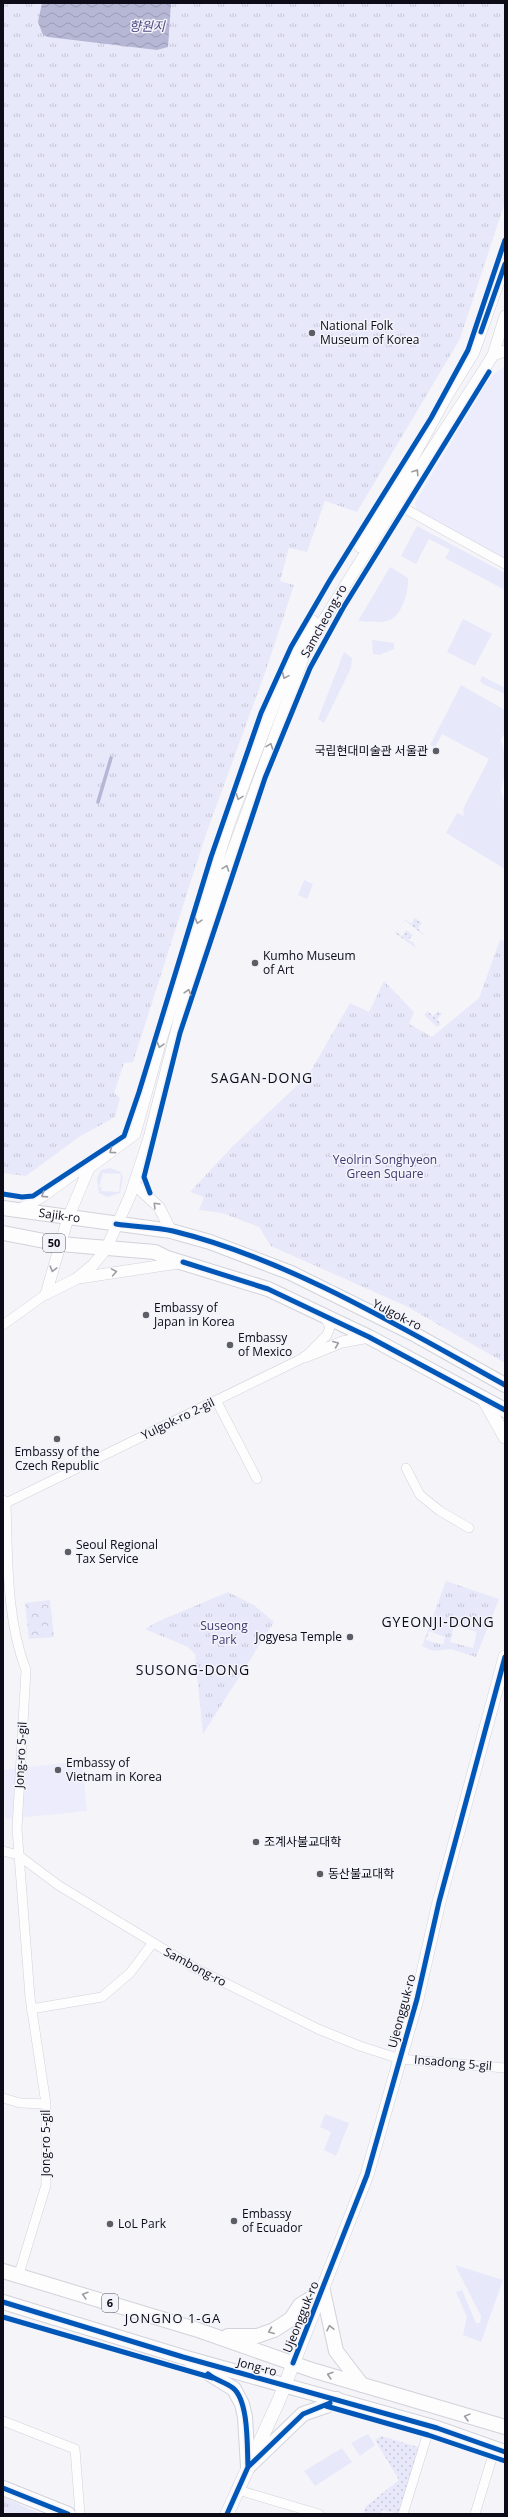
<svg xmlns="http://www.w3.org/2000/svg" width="508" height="2517" font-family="'Open Sans','Noto Sans KR',sans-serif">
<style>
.built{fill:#ececfc}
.grass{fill:#e8e8fb;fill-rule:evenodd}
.forest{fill:url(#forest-crowns)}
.park{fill:url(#park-tufts);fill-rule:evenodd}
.garden{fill:url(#garden-dots)}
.water{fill:url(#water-waves)}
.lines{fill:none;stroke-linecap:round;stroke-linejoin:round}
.stream{stroke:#b6b6d5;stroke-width:3.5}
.minor-casing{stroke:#d2d2db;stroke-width:10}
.tertiary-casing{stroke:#d2d2db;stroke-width:12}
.secondary-casing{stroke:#d2d2db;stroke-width:14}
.primary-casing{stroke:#d2d2db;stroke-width:16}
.minor{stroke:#fdfdfe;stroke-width:9}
.tertiary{stroke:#fdfdfe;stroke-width:11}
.secondary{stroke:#fdfdfe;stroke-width:13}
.primary{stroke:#fdfdfe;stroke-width:14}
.cycleway-casing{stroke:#f3f3fa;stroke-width:8}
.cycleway{stroke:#0057b8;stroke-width:5}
.oneway{stroke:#9d9ca2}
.poi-dot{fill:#5d5d66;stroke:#f3f3fa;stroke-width:1.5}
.labels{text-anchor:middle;stroke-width:3;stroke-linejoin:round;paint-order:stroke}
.shield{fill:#f3f3fa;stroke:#51515b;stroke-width:1}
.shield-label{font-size:11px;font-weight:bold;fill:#0c0b17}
.poi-label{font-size:12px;fill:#0c0b17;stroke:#f3f3fa;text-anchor:start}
.street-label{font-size:12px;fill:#0c0b17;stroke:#f3f3fa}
.park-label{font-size:12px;fill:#3f3a71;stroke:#f3f3fa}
.water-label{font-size:13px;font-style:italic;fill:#504c84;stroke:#f3f3fa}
.neighbourhood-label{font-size:13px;letter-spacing:1px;fill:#0c0b17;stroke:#f3f3fa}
.quarter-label{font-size:14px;letter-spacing:1px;fill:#0c0b17;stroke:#f3f3fa}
</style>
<defs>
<pattern id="forest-crowns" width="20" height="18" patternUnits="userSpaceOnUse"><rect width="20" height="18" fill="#e8e8fb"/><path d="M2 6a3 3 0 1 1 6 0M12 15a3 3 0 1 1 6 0" fill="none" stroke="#c6c6d6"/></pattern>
<pattern id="park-tufts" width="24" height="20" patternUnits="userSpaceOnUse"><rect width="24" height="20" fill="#e8e8fb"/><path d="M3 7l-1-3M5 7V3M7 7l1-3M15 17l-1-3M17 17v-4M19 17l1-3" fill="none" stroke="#c6c6d6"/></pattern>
<pattern id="garden-dots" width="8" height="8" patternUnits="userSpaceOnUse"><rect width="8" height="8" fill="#e8e8fb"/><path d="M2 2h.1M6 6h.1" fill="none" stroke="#c6c6d6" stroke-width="1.8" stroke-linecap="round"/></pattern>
<pattern id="water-waves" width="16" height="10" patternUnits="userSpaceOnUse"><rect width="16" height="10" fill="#b6b6d5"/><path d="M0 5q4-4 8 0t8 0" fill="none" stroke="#9b9bb6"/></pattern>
</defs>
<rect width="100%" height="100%" fill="#f4f4f9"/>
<!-- built -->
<path class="built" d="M505 366V559L417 510 415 503 489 378Z
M82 1761 87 1811 5 1819 3 1770Z"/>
<!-- grass -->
<path class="grass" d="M417 526 505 573V590L445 558 450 550 429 539 416 564 401 556Z
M390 567 408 578C409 590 402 618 387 621 378 623 367 621 358 621Z
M463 619 492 634 475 666 447 652Z
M372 640 394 643V649L379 655 373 654Z
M344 652 352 658 351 668 324 723 318 719Z
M482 676 505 688V694L483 684 480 681Z
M461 685 505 710V732L501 740 505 757V773L501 790 505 806V869L446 833 457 813 464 816 463 809 489 759 442 734 435 747 430 745Z
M304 880 313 884 307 899 298 895Z
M110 1168 121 1172 123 1177 120 1193 108 1197 99 1193 97 1178 101 1170ZM103 1173 121 1174 119 1192 101 1191 102 1187H99Z
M325 2114 349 2123 336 2156 324 2150 331 2132 320 2127Z
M455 2265 503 2280 481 2342 463 2335 467 2317 456 2292 462 2290 476 2323H480L481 2316Z
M368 2434 375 2445 360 2456 351 2443Z
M342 2448 352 2462 315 2486 304 2471Z"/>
<!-- forest -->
<path class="forest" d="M50 1600 54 1637 29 1639 25 1603Z"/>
<!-- park -->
<path class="park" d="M3 3H505V202L460 339 357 512 325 501 307 552 289 548 280 581 294 585 266 670 206 834 133 1062 124 1063 114 1093 120 1098 115 1117 79 1137 26 1176 3 1173Z
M500 940 505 941V1363L406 1306 271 1246 259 1227 222 1213 199 1210 204 1197 190 1192 232 1147 309 1074 350 1003 369 1012 384 981 414 1012 409 1024 432 1037 479 998Z
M446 1581 499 1599 476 1657 451 1649 433 1651 422 1646ZM454 1625 477 1632 473 1648 450 1642ZM429 1631 445 1637 443 1645 426 1640Z
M228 1592 254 1605 274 1622 203 1734 195 1654 188 1647 145 1629 159 1621Z
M3 2497 41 2514H3Z"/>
<!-- garden -->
<path class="garden" d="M415 918 422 923 418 928 424 935 404 920 396 932 402 936 406 930 413 935 408 940 413 942 416 948 395 933 405 919 411 924Z
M428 1011 433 1016 438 1011 442 1014 437 1019 441 1024 437 1027 424 1015Z
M381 2436 421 2448 399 2514 382 2510 381 2514H364L365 2507 399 2480 375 2440Z"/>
<!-- water -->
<path class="water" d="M42 3H171L168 47 157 50 48 37 43 35 38 22Z"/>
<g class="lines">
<!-- stream -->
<path class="stream" d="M98 802 111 758"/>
<defs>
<path id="minor" d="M391 501 505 564
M3 1325 46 1294
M216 1400 257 1479
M406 1468 420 1495 440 1511 469 1528
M3 1851 18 1855 58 1885 195 1968 318 2029 360 2046 400 2059 505 2068
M31 2009 102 1997 130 1973 152 1944
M3 2098 20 2103 46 2104
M19 2274 46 2185V2104L30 1997 17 1829 26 1670C6 1619 8 1558 6 1503L305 1357 327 1335 330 1327 325 1318
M3 2421 75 2449 80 2514
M238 2490 319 2514
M403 2514 430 2426
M475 2514 495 2448"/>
<path id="tertiary" d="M493 355 505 351
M360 547 404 474 447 396 474 352 505 264
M134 1184 159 1207 171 1231
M19 1210 43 1196 76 1172 89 1168 135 1134 161 1040 229 824 283 681 303 638 313 621
M79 1278 178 1263
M46 1294 76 1279 93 1265 106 1249 130 1196 149 1138 179 1020 221 883 307 647 396 504 485 368 493 355 505 316
M46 1294 68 1218 89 1168
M305 1357 342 1342 369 1337
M3 1501 6 1503"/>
<path id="secondary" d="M483 1398 505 1437
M227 2514 279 2400 367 2175 417 1999 439 1902 505 1657"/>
<g id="primary">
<path id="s1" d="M3 1208 171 1231 210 1242 291 1273 414 1334 505 1385"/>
<path d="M3 1233 60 1244 155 1252 167 1258 268 1289 369 1337 505 1410"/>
<path d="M3 2271 195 2329 312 2370 505 2427"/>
<path d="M3 2302 183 2357 437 2428 505 2452"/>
<path d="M228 2336H257L274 2330 291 2319 300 2305 323 2291 336 2351 362 2385"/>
<path d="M192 2363 234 2389 242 2404 245 2417 248 2467"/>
<path d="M248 2467 303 2414 326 2406 337 2399"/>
<path d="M3 2488 68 2514"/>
</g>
</defs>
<!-- minor casing -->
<use href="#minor" class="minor-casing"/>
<!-- tertiary casing -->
<use href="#tertiary" class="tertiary-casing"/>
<!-- secondary casing -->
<use href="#secondary" class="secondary-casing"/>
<!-- primary casing -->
<use href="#primary" class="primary-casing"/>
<!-- minor -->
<use href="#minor" class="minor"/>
<!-- tertiary -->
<use href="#tertiary" class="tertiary"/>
<!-- secondary -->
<use href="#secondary" class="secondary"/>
<!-- primary -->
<use href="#primary" class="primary"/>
<defs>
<path id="cycleway" d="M481 332 505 264
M150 1193 144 1177 180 1033 265 778 310 668 343 608 489 372
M3 1194 22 1197 33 1196 124 1136 139 1092 211 857 261 713 291 647 330 580 431 418 468 350 505 240
M116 1224C135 1227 155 1227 173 1231 288 1259 402 1328 505 1385
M183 1262 268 1289 369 1337 505 1410
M3 2302 183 2357 437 2428 505 2452
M3 2317 213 2378
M293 2363 367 2175 417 1999 439 1902 505 1657
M208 2374C215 2380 225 2382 233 2388 249 2401 247 2447 248 2467
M326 2406 428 2435 505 2461
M3 2488 68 2514
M227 2514 248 2467 303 2414 330 2403"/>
</defs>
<!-- cycleway casing -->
<use href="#cycleway" class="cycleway-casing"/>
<!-- cycleway -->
<use href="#cycleway" class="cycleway"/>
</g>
<!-- one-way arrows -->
<defs><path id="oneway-chevron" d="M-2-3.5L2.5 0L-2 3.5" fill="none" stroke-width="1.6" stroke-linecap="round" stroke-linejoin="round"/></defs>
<g class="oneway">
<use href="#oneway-chevron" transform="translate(416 472) rotate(-56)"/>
<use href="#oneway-chevron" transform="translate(285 676) rotate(114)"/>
<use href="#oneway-chevron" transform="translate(270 746) rotate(-70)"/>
<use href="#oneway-chevron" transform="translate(239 797) rotate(110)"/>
<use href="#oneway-chevron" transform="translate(226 868) rotate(-70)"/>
<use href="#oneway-chevron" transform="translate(198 921) rotate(107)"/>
<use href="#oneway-chevron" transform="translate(188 992) rotate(-73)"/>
<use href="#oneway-chevron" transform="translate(160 1045) rotate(106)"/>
<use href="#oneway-chevron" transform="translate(112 1151) rotate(143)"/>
<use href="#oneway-chevron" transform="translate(44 1195) rotate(147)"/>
<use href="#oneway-chevron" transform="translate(156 1205) rotate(-135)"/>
<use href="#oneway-chevron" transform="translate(53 1269) rotate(105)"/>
<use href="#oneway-chevron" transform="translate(114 1272) rotate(-10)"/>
<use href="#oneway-chevron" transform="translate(336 1344) rotate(-22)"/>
<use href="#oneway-chevron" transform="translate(85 2295) rotate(-163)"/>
<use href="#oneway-chevron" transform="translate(330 2328) rotate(-102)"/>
<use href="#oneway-chevron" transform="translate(271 2331) rotate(158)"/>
<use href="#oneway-chevron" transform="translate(330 2375) rotate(-163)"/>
<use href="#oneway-chevron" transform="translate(467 2417) rotate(-165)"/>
</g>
<!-- markers -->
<g class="poi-dot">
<circle cx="312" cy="333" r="4"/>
<circle cx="436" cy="751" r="4"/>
<circle cx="255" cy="963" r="4"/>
<circle cx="146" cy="1315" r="4"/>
<circle cx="230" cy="1345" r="4"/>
<circle cx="57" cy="1439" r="4"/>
<circle cx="68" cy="1552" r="4"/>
<circle cx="350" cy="1637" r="4"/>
<circle cx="58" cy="1770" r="4"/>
<circle cx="256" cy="1842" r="4"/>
<circle cx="320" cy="1874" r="4"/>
<circle cx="234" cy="2221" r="4"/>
<circle cx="110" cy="2224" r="4"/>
</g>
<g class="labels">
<!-- shield labels -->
<g class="shield">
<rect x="43" y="1234" width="22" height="18" rx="3"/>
<rect x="102" y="2294" width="16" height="18" rx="3"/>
</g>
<g class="shield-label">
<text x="54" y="1247">50</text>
<text x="110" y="2307">6</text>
</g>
<!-- poi labels -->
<g class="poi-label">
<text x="320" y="330">National Folk<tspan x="320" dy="14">Museum of Korea</tspan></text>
<text x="428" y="755" text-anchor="end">국립현대미술관 서울관</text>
<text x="263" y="960">Kumho Museum<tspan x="263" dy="14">of Art</tspan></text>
<text x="154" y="1312">Embassy of<tspan x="154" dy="14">Japan in Korea</tspan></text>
<text x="238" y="1342">Embassy<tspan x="238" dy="14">of Mexico</tspan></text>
<text x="57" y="1456" text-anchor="middle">Embassy of the<tspan x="57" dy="14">Czech Republic</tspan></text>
<text x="76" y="1549">Seoul Regional<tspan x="76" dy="14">Tax Service</tspan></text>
<text x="342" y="1641" text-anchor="end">Jogyesa Temple</text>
<text x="66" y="1767">Embassy of<tspan x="66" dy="14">Vietnam in Korea</tspan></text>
<text x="264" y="1846">조계사불교대학</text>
<text x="328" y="1878">동산불교대학</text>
<text x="242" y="2218">Embassy<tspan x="242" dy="14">of Ecuador</tspan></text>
<text x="118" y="2228">LoL Park</text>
</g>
<!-- street labels -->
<g class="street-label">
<text transform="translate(324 621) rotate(-61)" y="4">Samcheong-ro</text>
<text dy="4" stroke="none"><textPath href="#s1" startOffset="57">Sajik-ro</textPath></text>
<text transform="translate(397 1315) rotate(27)" y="4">Yulgok-ro</text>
<text transform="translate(178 1419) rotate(-26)" y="4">Yulgok-ro 2-gil</text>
<text transform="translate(21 1755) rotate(-87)" y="4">Jong-ro 5-gil</text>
<text transform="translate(195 1967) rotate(28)" y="4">Sambong-ro</text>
<text transform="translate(402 2011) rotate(-75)" y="4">Ujeongguk-ro</text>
<text transform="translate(453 2063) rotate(5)" y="4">Insadong 5-gil</text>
<text transform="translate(46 2143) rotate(-90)" y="4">Jong-ro 5-gil</text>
<text transform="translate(301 2317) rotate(-68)" y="4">Ujeongguk-ro</text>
<text transform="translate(257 2367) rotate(15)" y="4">Jong-ro</text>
</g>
<!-- park labels -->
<g class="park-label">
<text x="385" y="1164">Yeolrin Songhyeon<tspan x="385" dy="14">Green Square</tspan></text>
<text x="224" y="1630">Suseong<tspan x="224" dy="14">Park</tspan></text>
</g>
<!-- water labels -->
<g class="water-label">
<text x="147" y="31">향원지</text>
</g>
<!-- neighbourhood labels -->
<g class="neighbourhood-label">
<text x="173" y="2323">JONGNO 1-GA</text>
</g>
<!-- quarter labels -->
<g class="quarter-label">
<text x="262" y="1083">SAGAN-DONG</text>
<text x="438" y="1627">GYEONJI-DONG</text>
<text x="193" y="1675">SUSONG-DONG</text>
</g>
</g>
<!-- border -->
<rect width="508" height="2517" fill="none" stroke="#0c0b17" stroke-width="8"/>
</svg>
